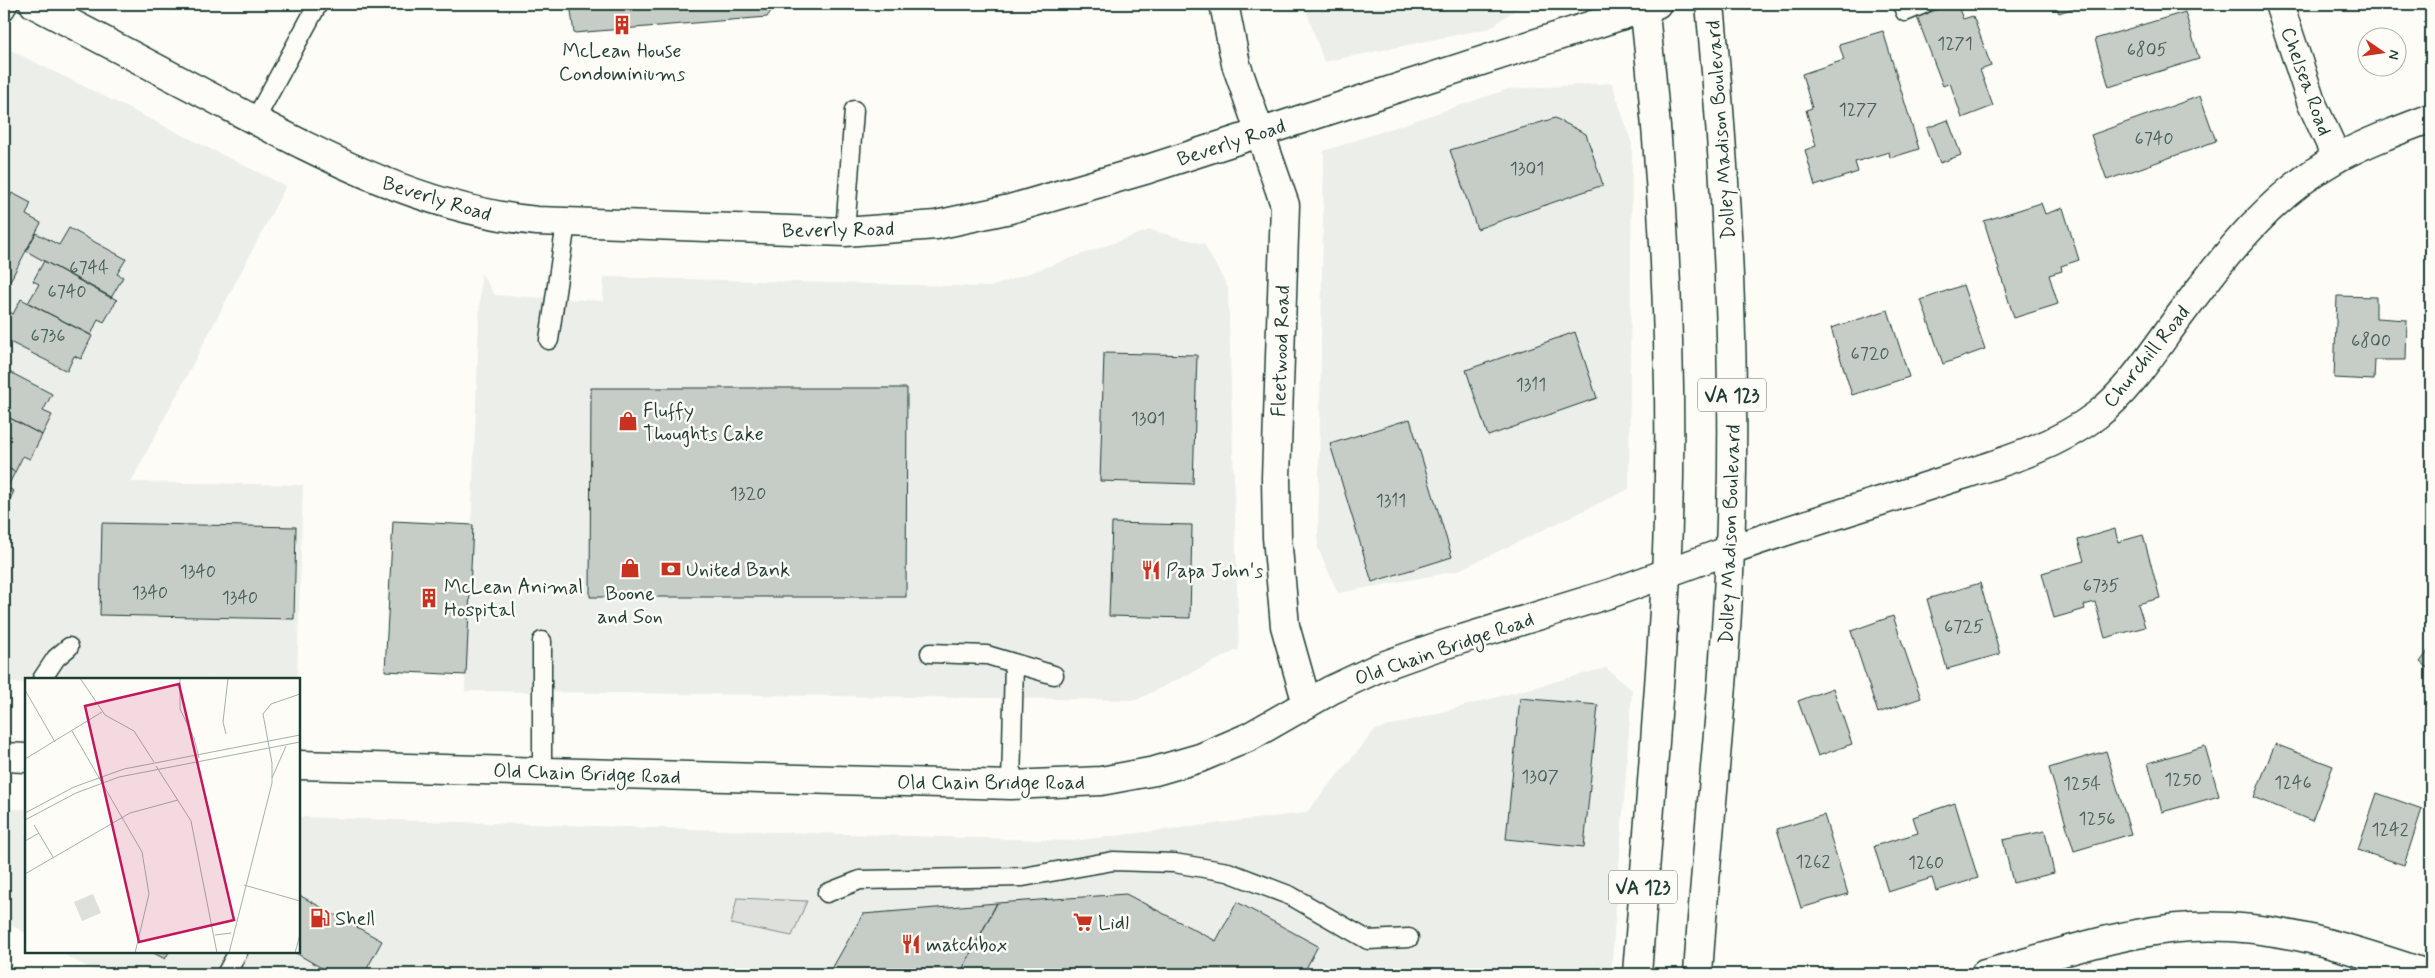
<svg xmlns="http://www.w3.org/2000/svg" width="2435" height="978" font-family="Mynerve,sans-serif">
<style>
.built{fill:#eceee9}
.green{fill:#dde0db;stroke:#7e8e88}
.building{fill:#c6cdc7;stroke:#1f3d34}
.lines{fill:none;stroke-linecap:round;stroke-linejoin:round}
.service-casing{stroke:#1f3d34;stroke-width:21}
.minor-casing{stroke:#1f3d34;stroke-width:31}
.tertiary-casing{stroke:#1f3d34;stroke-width:31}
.secondary-casing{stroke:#1f3d34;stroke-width:31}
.primary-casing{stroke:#1f3d34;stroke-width:31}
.service{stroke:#fdfcf7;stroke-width:18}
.minor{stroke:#fdfcf7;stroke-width:28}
.tertiary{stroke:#fdfcf7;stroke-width:28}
.secondary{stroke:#fdfcf7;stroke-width:28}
.primary{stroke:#fdfcf7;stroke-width:28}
.labels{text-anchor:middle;stroke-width:5;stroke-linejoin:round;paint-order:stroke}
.number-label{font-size:18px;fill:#496159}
.shield{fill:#fdfcf7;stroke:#62766e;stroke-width:1}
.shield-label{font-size:19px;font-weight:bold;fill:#1f3d34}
.poi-label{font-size:20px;fill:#1f3d34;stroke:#fdfcf7;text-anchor:start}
.street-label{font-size:20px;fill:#1f3d34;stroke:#fdfcf7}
.inset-road{fill:none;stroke:#a4b0a9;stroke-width:1}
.view{fill:#c2185b;fill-opacity:0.15;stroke:#c2185b;stroke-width:2.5}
.inset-edge{fill:none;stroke:#1f3d34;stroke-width:2.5}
</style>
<rect width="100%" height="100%" fill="#fdfcf7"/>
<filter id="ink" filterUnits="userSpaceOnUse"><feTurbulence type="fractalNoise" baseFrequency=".02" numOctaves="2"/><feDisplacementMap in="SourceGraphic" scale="10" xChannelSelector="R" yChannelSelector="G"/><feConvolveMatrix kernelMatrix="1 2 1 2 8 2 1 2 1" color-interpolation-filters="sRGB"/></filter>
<g filter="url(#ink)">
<!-- built -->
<path class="built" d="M1304 4H1523L1490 28 1324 62Z
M4 47 286 186 131 482 303 485 297 679H26V683L4 682Z
M1612 83 1632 144 1629 489 1457 571 1338 593 1318 548 1324 151 1509 89Z
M1150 230 1204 244 1228 288 1239 649 1136 700 465 691 481 273 495 295 603 301 604 277 990 287Z
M1606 668 1632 690 1611 974H100L59 952H299V817L1072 841 1306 813 1375 730Z
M4 809H26V933L4 921Z"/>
<!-- green -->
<path class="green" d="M737 898 807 901 792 936 731 924Z"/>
<!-- building -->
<path class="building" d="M570 4H776L767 17 574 33Z
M1952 4H1957L1963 19 1973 16 1991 66 1980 70 1993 106 1962 118 1950 83 1943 86 1917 17Z
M2055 4H2085L2059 13Z
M2185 12 2199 59 2109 87 2095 39Z
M1883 31 1919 149 1890 158 1889 152 1855 162 1858 172 1815 186 1805 150 1816 146 1806 110 1812 108 1802 74 1844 60 1839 44Z
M2200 96 2216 141 2107 180 2091 135Z
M1555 118 1586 134 1603 185 1477 229 1450 150Z
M1948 120 1961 155 1940 163 1927 128Z
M12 193 31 203 26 215 41 223 10 281 4 277V208Z
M2041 203 2045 214 2063 208 2079 260 2061 266 2062 271 2049 275 2058 304 2014 318 1984 221Z
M69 228 126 259 117 274 123 277 111 298 26 251 36 233 59 245Z
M44 261 117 300 104 322 98 319 91 335 28 303 39 284 33 281Z
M1963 285 1985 349 1943 364 1921 300Z
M2337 296 2376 297V318L2407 320 2406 360H2375L2374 380 2334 378Z
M21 299 92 336 81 359 74 356 67 371 4 339V309L13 314Z
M1888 310 1909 377 1852 395 1831 328Z
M1575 332 1597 398 1488 436 1466 370Z
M1104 353 1197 355 1193 484 1100 481Z
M4 369 52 394 43 411 52 415 42 435 4 415Z
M591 388H907L906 597H590Z
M4 415 42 435 30 459 23 456 15 472 4 466Z
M1410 419 1452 557 1372 582 1330 444Z
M4 466 15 472 7 488 14 491 4 512Z
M393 521 473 525 466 675 385 671Z
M102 523 296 527 294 619 100 615Z
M1112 523 1192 525 1190 618 1109 616Z
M2115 529 2118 542 2143 535 2160 598 2138 604 2145 627 2105 638 2095 602 2084 605 2085 609 2054 618 2042 573 2084 561 2078 540Z
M1980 583 2000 654 1947 669 1927 599Z
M1893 616 1921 698 1878 713 1851 631Z
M2431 647V671L2420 662Z
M1833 688 1852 744 1818 756 1798 701Z
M1520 698 1598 705 1584 847 1506 839Z
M2275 744 2333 766 2312 821 2254 797Z
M2205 746 2219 796 2162 812 2148 763Z
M2106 751 2131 834 2074 851 2049 768Z
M2377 793 2422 809 2404 865 2358 850Z
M1955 803 1978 878 1936 891 1932 878 1888 892 1874 846 1918 833 1913 817Z
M1824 815 1848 894 1801 908 1777 829Z
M2045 831 2054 873 2013 883 2003 840Z
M1126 894 1216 941 1237 902 1318 946 1303 974H960L997 903Z
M299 895 382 941 364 974H332L294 952H299Z
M997 903 960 974H829L863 914Z
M152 952H169L165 959Z"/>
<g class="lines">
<defs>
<path id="service" d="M1902 4 1905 12 1924 4
M4 12 9 4
M255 120 318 4
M845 232 854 110
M549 340 566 223
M930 653 987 655 1054 675
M42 679 56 658 69 647
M542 772V641
M1011 785 1014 663
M827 893 860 880 1023 877 1113 861 1174 863 1228 872 1291 896 1368 940 1409 938
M226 974 238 952"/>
<path id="minor" d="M34 4C99 38 164 72 228 106 327 158 425 210 537 221L845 232 936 225 1010 209 1148 169 1657 4
M1224 4 1236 64 1285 205 1276 478 1277 537 1285 626 1307 704
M2279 4 2312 104 2337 158
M1985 974C2052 956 2122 931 2191 927 2272 922 2352 949 2427 974"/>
<path id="tertiary" d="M1730 550C1804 524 1879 502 1953 478 2003 462 2055 447 2097 415 2132 388 2157 345 2184 310 2227 252 2273 194 2337 158 2367 142 2399 130 2431 118"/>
<path id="secondary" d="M4 757 26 758
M299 765 1011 785 1101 781 1155 771 1200 758 1249 737 1331 690 1380 667 1433 648 1612 593 1730 550"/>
<path id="primary" d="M1637 974C1647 841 1659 708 1666 575 1675 385 1665 192 1644 4
M1698 974C1707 833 1725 692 1730 550 1737 367 1727 186 1710 4"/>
</defs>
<!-- service casing -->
<use href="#service" class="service-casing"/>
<!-- minor casing -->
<use href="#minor" class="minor-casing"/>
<!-- tertiary casing -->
<use href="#tertiary" class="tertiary-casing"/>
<!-- secondary casing -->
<use href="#secondary" class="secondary-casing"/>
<!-- primary casing -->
<use href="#primary" class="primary-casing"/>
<!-- service -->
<use href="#service" class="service"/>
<!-- minor -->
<use href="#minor" class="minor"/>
<!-- tertiary -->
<use href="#tertiary" class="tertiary"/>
<!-- secondary -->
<use href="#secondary" class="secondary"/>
<!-- primary -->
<use href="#primary" class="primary"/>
</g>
</g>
<!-- icons -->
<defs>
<symbol id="building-bare" viewBox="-9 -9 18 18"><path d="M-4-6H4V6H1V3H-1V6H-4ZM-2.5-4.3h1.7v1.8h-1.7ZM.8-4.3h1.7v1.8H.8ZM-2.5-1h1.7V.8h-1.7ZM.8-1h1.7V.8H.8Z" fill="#c8321e" stroke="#fdfcf7" stroke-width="2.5" paint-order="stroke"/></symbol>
<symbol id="shop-bare" viewBox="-9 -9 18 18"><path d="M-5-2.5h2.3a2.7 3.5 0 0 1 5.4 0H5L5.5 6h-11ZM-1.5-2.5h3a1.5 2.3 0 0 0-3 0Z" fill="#c8321e" stroke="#fdfcf7" stroke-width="2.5" paint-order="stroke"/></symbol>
<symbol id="bank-bare" viewBox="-9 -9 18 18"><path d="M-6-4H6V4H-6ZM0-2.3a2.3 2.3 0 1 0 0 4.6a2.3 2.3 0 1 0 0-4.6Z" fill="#c8321e" stroke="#fdfcf7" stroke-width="2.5" paint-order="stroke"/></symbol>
<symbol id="restaurant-bare" viewBox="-9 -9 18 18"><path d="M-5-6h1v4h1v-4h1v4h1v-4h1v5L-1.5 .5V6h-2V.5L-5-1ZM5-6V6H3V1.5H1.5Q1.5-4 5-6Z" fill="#c8321e" stroke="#fdfcf7" stroke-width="2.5" paint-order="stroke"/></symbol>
<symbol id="fuel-bare" viewBox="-9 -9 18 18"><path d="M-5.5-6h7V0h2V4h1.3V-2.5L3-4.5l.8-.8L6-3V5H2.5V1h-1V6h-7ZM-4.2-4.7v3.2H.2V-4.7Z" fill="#c8321e" stroke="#fdfcf7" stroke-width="2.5" paint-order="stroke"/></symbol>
<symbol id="supermarket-bare" viewBox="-9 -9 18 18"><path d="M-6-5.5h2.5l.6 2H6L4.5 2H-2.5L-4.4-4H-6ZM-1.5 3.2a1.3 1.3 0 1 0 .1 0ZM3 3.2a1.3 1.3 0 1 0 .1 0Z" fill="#c8321e" stroke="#fdfcf7" stroke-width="2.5" paint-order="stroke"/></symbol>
</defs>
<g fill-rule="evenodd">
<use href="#building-bare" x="608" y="11" width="28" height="28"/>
<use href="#shop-bare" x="614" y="407" width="28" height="28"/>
<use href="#shop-bare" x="616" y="554" width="28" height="28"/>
<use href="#bank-bare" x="657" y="555" width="28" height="28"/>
<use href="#restaurant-bare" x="1137" y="556" width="28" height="28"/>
<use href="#building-bare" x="415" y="584" width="28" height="28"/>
<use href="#fuel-bare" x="306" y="904" width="28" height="28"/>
<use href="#supermarket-bare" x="1069" y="908" width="28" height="28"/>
<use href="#restaurant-bare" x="897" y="930" width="28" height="28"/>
</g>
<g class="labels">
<!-- number labels -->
<g class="number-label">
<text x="1955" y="49">1271</text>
<text x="2147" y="55">6805</text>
<text x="1858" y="115">1277</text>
<text x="2154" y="144">6740</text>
<text x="1527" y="174">1301</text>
<text x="89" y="273">6744</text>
<text x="67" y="297">6740</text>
<text x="48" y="341">6736</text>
<text x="2371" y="346">6800</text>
<text x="1870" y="359">6720</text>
<text x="1531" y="390">1311</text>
<text x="1148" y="424">1301</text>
<text x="748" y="499">1320</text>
<text x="1391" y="506">1311</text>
<text x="198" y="577">1340</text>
<text x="2101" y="591">6735</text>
<text x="150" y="598">1340</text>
<text x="240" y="603">1340</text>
<text x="1964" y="632">6725</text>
<text x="1540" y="782">1307</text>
<text x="2183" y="785">1250</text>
<text x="2293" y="788">1246</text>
<text x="2082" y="789">1254</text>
<text x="2097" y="824">1256</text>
<text x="2390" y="835">1242</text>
<text x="1813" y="867">1262</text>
<text x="1926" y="868">1260</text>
</g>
<!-- shield labels -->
<g class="shield">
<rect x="1698" y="378.5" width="68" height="33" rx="4"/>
<rect x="1609" y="870.5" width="68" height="33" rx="4"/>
</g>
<g class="shield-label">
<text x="1732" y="402">VA 123</text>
<text x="1643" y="894">VA 123</text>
</g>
<!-- poi labels -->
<g class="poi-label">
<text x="622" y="57" text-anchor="middle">McLean House<tspan x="622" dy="23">Condominiums</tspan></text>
<text x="643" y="417">Fluffy<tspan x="643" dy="23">Thoughts Cake</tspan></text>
<text x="686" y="576">United Bank</text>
<text x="1166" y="577">Papa John's</text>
<text x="444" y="593">McLean Animal<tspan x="444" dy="23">Hospital</tspan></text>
<text x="630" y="600" text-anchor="middle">Boone<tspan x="630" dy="23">and Son</tspan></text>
<text x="335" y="925">Shell</text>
<text x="1098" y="929">Lidl</text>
<text x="926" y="951">matchbox</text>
</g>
<!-- street labels -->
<g class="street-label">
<text transform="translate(2307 81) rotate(70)" y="7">Chelsea Road</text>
<text transform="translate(1720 130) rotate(-94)" y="7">Dolley Madison Boulevard</text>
<text transform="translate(1231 142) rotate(-18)" y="7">Beverly Road</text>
<text transform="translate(437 198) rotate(17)" y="7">Beverly Road</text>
<text transform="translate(838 229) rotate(-1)" y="7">Beverly Road</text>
<text transform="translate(1280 351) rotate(-88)" y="7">Fleetwood Road</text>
<text transform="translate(2146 356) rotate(-51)" y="7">Churchill Road</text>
<text transform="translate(1729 534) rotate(-88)" y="7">Dolley Madison Boulevard</text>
<text transform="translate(1444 648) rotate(-19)" y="7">Old Chain Bridge Road</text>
<text transform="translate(587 773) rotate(2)" y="7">Old Chain Bridge Road</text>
<text x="991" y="789">Old Chain Bridge Road</text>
</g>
</g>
<!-- overview -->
<g transform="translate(25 678)">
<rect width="275" height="275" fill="#fdfcf7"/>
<path d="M68 216 76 235 57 243 49 224Z" fill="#dde0db"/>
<path class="inset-road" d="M55 0 80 37 109 53 129 84M155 0V31L169 60 174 80M0 12 30 64M47 53 117 174 124 216 110 275M201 56 198 44 203 0M0 81 77 34M131 88 166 143 192 275M247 100 261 68M0 135 49 109 99 91 275 57M0 142 51 115 94 99 275 64M9 147 28 179M0 163 14 155M0 196 105 135 153 122M219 207 275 223M190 257 206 255M204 275 247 105V85L238 36 246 26 275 16M270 275 275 256"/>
<path class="view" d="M154 6 209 242 114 264 60 28Z"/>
<rect width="275" height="275" class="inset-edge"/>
</g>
<!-- margin -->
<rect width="2435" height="978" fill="none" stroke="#fdfcf7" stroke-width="20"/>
<rect x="10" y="10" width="2415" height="958" fill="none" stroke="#1f3d34" stroke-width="2" filter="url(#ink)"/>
<!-- north arrow -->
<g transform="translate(2382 52) rotate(103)"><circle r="24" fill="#fdfcf7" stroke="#a4b0a9"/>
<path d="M0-4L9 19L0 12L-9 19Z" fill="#c8321e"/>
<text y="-8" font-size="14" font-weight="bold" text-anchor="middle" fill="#1f3d34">N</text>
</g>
</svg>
